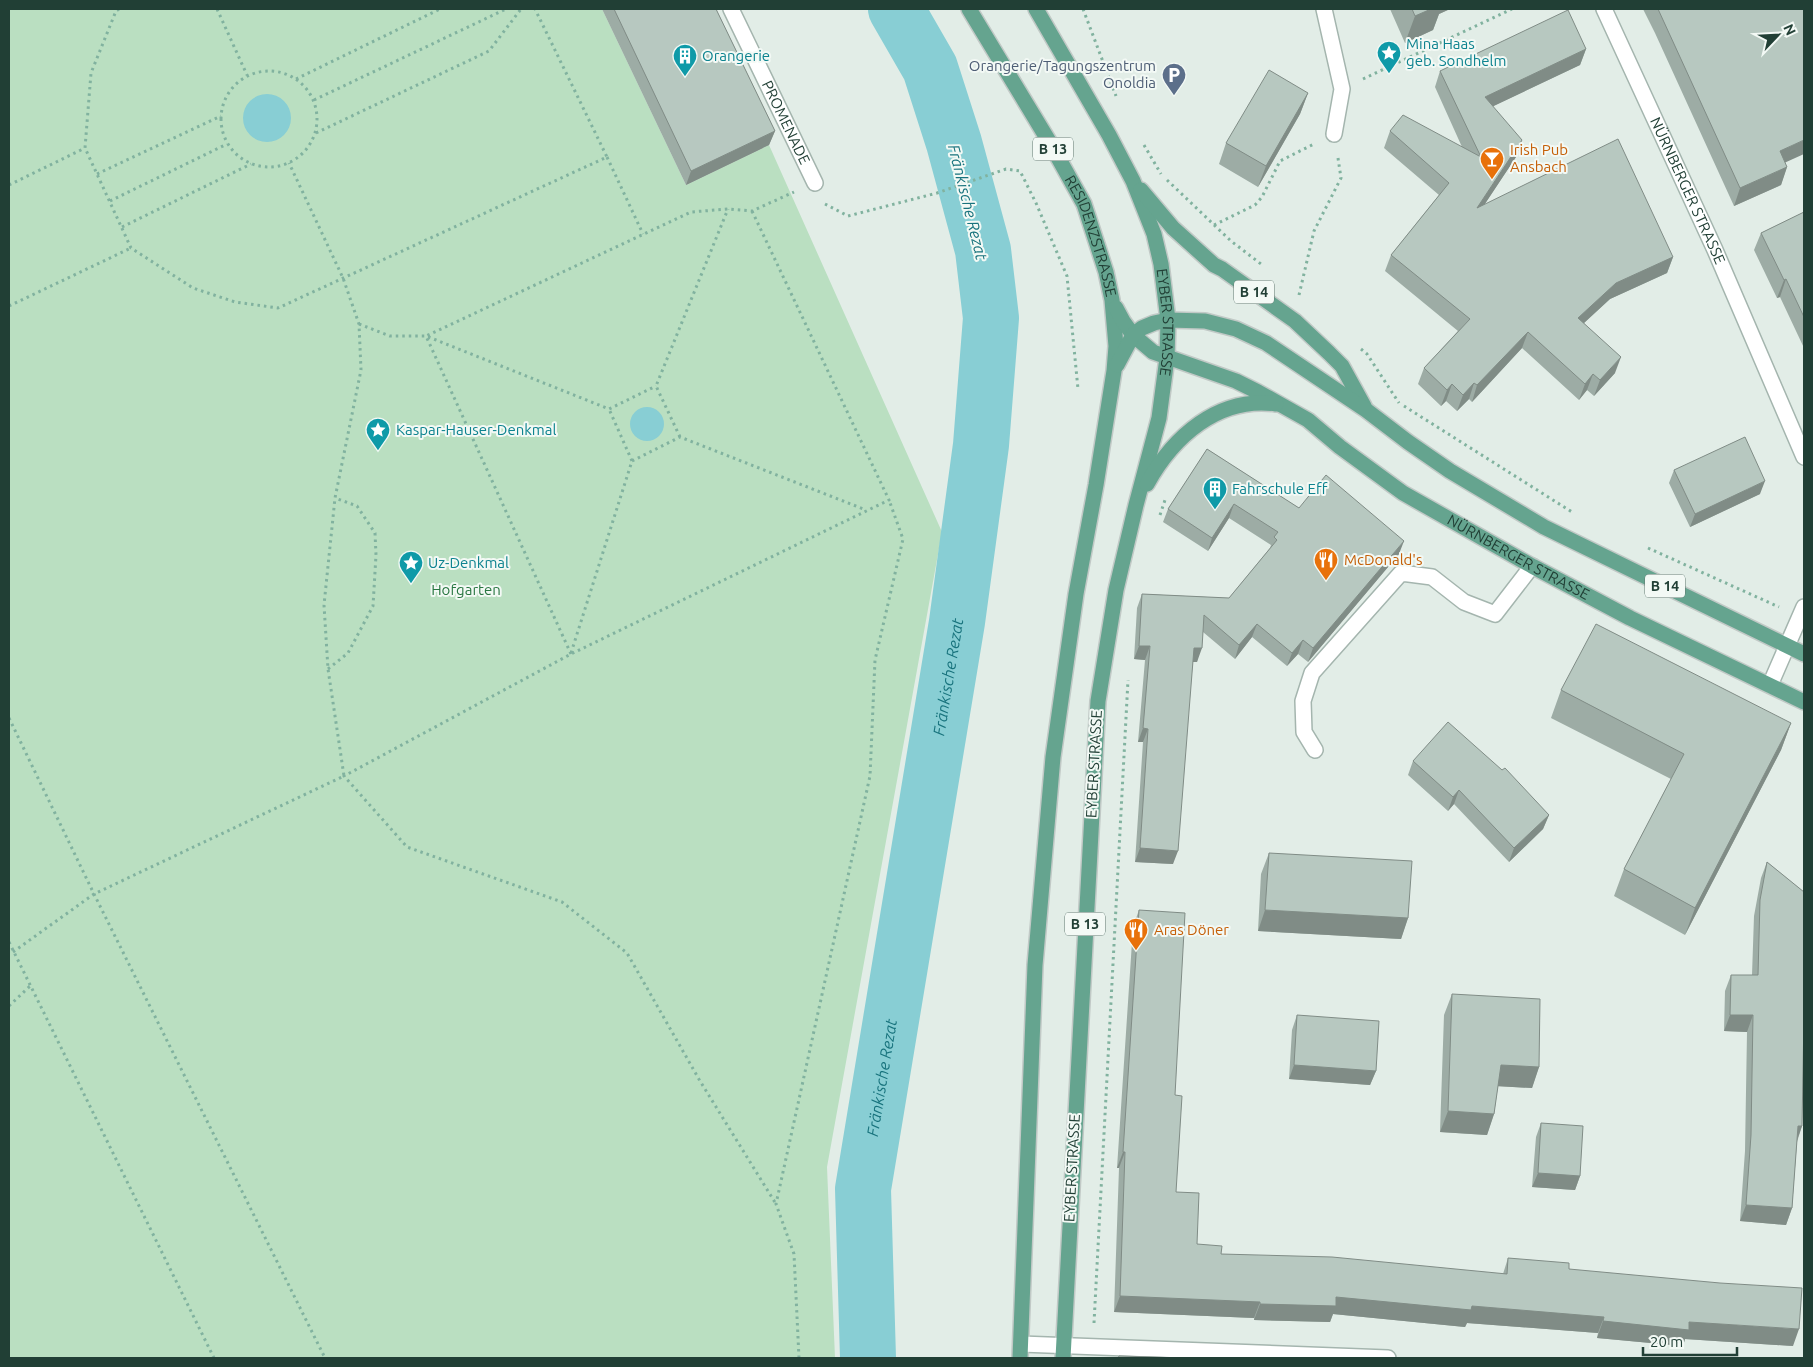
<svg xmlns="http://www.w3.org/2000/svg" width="1813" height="1367" font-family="Ubuntu,sans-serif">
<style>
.green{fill:#badfc1}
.water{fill:#88ced4}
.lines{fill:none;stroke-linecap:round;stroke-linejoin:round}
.river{stroke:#88ced4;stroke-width:56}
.lane-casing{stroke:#a4b5ae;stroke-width:18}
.street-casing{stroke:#a4b5ae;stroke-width:18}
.primary-casing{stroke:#c1c9c6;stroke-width:18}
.path{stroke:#81b29f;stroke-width:3;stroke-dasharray:2.5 4;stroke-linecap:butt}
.lane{stroke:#fff;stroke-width:15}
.street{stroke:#fff;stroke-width:15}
.primary{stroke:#65a48f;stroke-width:15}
.wall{fill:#9daca5}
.shaded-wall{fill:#808c86}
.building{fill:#b7c8c0;stroke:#808c86}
.labels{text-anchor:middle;stroke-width:4;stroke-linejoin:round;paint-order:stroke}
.shield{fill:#f3f9f5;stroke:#60776f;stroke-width:1}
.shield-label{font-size:14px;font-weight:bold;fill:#213f35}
.culture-label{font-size:15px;fill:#0d838f;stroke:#f3f9f5;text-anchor:start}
.service-label{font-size:15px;fill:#4e5e75;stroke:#f3f9f5;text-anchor:end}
.street-label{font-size:15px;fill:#213f35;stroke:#f3f9f5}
.food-label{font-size:15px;fill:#c56008;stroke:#f3f9f5;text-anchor:start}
.park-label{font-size:15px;fill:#297742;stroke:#f3f9f5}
.water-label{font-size:16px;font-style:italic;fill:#18737d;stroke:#f3f9f5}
</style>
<rect width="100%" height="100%" fill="#e2ede7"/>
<!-- green -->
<path class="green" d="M9 9H602L686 185 769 145 942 532 827 1167 835 1358H9Z"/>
<!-- water -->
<path class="water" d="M243 118a24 24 0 1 1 48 0a24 24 0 1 1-48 0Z
M630 424a17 17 0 1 1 34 0a17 17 0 1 1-34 0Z"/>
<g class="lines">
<!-- river -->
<path class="river" id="s1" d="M868 1358 863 1189 957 622 981 445 991 318 983 250 954 143 930 68 896 9"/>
<defs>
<g id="lane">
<path id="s2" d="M731 9 815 183"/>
<path d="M1315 750 1304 732 1303 701 1312 673 1401 573 1432 577 1464 602 1495 614 1532 566"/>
</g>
<g id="street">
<path d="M1324 9 1342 89 1334 134"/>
<path id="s3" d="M1604 9 1715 250 1804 457"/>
<path d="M1770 685 1804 607"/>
<path d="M1021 1344 1388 1358"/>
</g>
<g id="primary">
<path id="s4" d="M969 9 1050 143 1084 204 1106 272 1112 300 1116 346 1114 371 1096 485 1076 594 1053 757 1035 965 1020 1358"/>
<path id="s5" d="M1036 9 1109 135 1133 181 1154 234 1161 264 1168 320 1167 358 1159 418 1136 505 1116 590 1098 701 1063 1358"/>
<path d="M1141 190 1173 228 1214 265 1222 269 1295 321 1329 353 1342 366 1364 406"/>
<path id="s6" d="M1116 308 1123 321 1133 335 1153 352 1236 381 1258 392 1308 420 1340 447 1403 493 1532 566 1630 618 1804 702"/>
<path d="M1117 365 1133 335 1142 328 1154 323 1168 320 1205 321 1236 329 1266 343 1366 410 1408 442 1450 471 1544 527 1804 654"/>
<path d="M1147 484C1173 437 1218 396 1276 404"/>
</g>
</defs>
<!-- lane casing -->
<use href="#lane" class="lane-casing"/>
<!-- street casing -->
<use href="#street" class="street-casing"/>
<!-- primary casing -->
<use href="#primary" class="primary-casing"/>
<!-- path -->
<path class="path" d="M119 9 116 11 91 73 85 148 131 248 193 288 235 302 278 308 607 157 535 9
M217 9 247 75
M1083 9 1116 96
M221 119a48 48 0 1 1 96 0a48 48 0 1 1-96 0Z
M296 79 440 9
M1363 79 1512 9
M314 100 506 9
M316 133 489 51 521 9
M1144 145 1161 174
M607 157 643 234
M97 174 221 116
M1167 180 1231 241 1261 264
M9 185 85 148
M110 201 227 144
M825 204 848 216 937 193 1006 169 1020 171 1036 203 1067 276 1078 389
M752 211 889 500 571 654 344 776 407 847 562 902 627 953 700 1081 776 1204
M1214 225 1255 205 1262 197 1280 161 1314 144
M122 227 251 164
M1299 295 1314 231 1341 178 1338 158
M9 306 131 248
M359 324 390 336H426L609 409 656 386
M1361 349 1367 354 1399 403
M1404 406 1572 512
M680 437 656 386 728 209
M632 461 680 437 866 510
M1160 515 1165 500
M1648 548 1779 607
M571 653 632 461 609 409
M571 654 426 336 691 212 728 209 752 211 794 192
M328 669 348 653 373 606 376 555 375 533 357 506 335 498
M9 718 94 894 325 1358
M9 942 214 1358
M13 952 94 894 344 776 328 669 324 605 335 498 361 370 359 324 343 278 289 163
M9 1006 30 986
M1094 1323 1128 680
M799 1358 794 1254 776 1204 870 776 875 660 903 539 889 500"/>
<!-- lane -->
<use href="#lane" class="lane"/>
<!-- street -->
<use href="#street" class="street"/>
<!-- primary -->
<use href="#primary" class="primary"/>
</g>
<!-- wall -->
<path class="wall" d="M602 9H716L775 131 769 145 686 185Z
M1390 9H1450L1439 14 1433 30 1405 43Z
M1643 9H1804L1785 163 1787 167 1781 185 1734 206 1655 33Z
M1586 49 1580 65 1493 106 1516 157 1484 205 1673 257 1667 273 1610 299 1584 323 1615 373 1594 396 1587 390 1579 400 1522 348 1472 402 1469 399 1457 411 1446 401 1441 406 1418 384 1424 368 1458 331 1385 271 1391 255 1439 195 1384 148 1390 131 1462 147 1435 87 1440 71Z
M1308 93 1300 114 1258 187 1219 164 1226 143Z
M1804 212V348L1780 297 1777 298 1754 250 1761 233Z
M1207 449 1299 508 1399 554 1308 662 1298 654 1287 666 1252 637 1235 659 1203 632 1197 662H1193L1173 864 1135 862 1143 742H1138L1145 660 1134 659 1137 608 1142 594 1229 598 1270 548 1271 545 1229 518 1208 551 1163 522 1168 509Z
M1674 470 1760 494 1690 527 1669 483Z
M1561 690 1791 723 1781 750 1685 935 1614 896 1624 869 1671 779 1551 718Z
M1413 761 1502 770 1549 815 1543 829 1509 862 1454 804 1448 811 1408 775Z
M1269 853 1408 918 1401 939 1258 931 1261 874Z
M1767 862 1804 892V1033L1802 1126 1797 1142 1792 1208 1786 1225 1740 1221 1745 1151 1747 1032 1724 1031 1725 991 1731 975H1752L1754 916 1761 878Z
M1139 910 1175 1095 1176 1192 1197 1244 1221 1254 1503 1274 1508 1258 1569 1269 1793 1346 1685 1339 1683 1346 1597 1338 1598 1333 1467 1323 1465 1327 1333 1314 1330 1322 1254 1320V1318L1114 1312 1119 1168H1117L1133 927Z
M1452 994 1539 1067 1532 1088 1498 1086 1494 1114 1487 1135 1440 1132 1444 1015Z
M1297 1015 1376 1071 1370 1085 1289 1079 1292 1030Z
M1541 1123 1580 1176 1575 1190 1532 1187 1536 1137Z"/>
<!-- shaded-wall -->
<path class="shaded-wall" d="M1431 9H1450L1439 14 1433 30 1405 43 1415 16Z
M1586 49 1580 65 1479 113 1485 97Z
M1308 93 1300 114 1258 187 1266 166Z
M775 131 769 145 686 185 691 171Z
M1522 140 1516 157 1471 225 1477 208Z
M1804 140V154L1773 168 1780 151Z
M1787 167 1781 185 1734 206 1740 188Z
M1673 257 1667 273 1610 299 1572 334 1578 318 1616 283Z
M1786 279 1780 297 1777 298 1784 280Z
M1528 332 1522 348 1472 402 1477 385Z
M1621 357 1615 373 1594 396 1600 380Z
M1593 374 1587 390 1579 400 1585 384Z
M1474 383 1469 399 1457 411 1463 395Z
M1452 384 1446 401 1441 406 1447 390Z
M1765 481 1760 494 1690 527 1695 514Z
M1234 504 1229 518 1208 551 1212 538Z
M1404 541 1399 554 1308 662 1313 648Z
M1257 624 1252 637 1235 659 1239 645Z
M1303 640 1298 654 1287 666 1292 653Z
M1139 646H1150L1145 660 1134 659Z
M1194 648H1202L1197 662H1189Z
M1791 723 1781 750 1685 935 1695 908Z
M1143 728 1148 729 1143 742H1138Z
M1459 790 1454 804 1448 811 1453 797Z
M1549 815 1543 829 1509 862 1514 848Z
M1140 848 1178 851 1173 864 1135 862Z
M1265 910 1408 918 1401 939 1258 931Z
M1730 1015H1753L1747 1032 1724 1031Z
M1294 1065 1376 1071 1370 1085 1289 1079Z
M1501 1065 1539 1067 1532 1088 1494 1086Z
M1448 1111 1494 1114 1487 1135 1440 1132Z
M1798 1126H1802L1796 1143Z
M1123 1152H1125L1119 1168H1117Z
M1538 1173 1580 1176 1575 1190 1532 1187Z
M1746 1205 1792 1208 1786 1225 1740 1221Z
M1120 1296 1260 1302 1254 1318 1114 1312Z
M1336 1297 1472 1306 1604 1317 1598 1333 1467 1323 1465 1327 1333 1314 1330 1322 1254 1320 1260 1304Z
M1603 1321 1689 1322 1799 1329 1793 1346 1685 1339 1683 1346 1597 1338Z"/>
<!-- building -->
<path class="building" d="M614 9H716L775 131 691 171Z
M1412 9H1431L1415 16Z
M1658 9H1804V140L1780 151 1787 167 1740 188Z
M1568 10 1586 49 1485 97 1522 140 1477 208 1618 139 1673 257 1616 283 1578 318 1621 357 1600 380 1593 374 1585 384 1528 332 1477 385 1474 383 1463 395 1452 384 1447 390 1424 368 1470 319 1391 255 1449 183 1390 131 1403 115 1481 157 1440 71Z
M1269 70 1308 93 1266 166 1226 143Z
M1804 212V317L1786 279 1784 280 1761 233Z
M1745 437 1765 481 1695 514 1674 470Z
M1207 449 1299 508 1326 475 1404 541 1313 648 1303 640 1292 653 1257 624 1239 645 1204 615 1202 648H1194L1178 851 1140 848 1148 729 1143 728 1150 646H1139L1142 594 1229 598 1277 540 1274 537 1278 532 1234 504 1212 538 1168 509Z
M1596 624 1791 723 1695 908 1624 869 1684 754 1561 690Z
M1448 722 1502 770 1505 768 1549 815 1514 848 1459 790 1453 797 1413 761Z
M1269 853 1412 861 1408 918 1265 910Z
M1767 862 1804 892V1016L1802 1126H1798L1792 1208 1746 1205 1751 1135 1753 1015H1730L1731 975H1758L1760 900Z
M1139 910 1185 913 1175 1095 1182 1096 1176 1192 1199 1193 1197 1244 1222 1246 1221 1254 1332 1257 1507 1274 1508 1258 1569 1263V1269L1720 1283 1802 1288 1799 1329 1689 1322V1330L1603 1321 1604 1317 1472 1306 1471 1310 1336 1297V1306L1260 1304V1302L1120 1296 1125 1152H1123Z
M1452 994 1540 999 1539 1067 1501 1065 1494 1114 1448 1111Z
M1297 1015 1379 1021 1376 1071 1294 1065Z
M1541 1123 1583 1126 1580 1176 1538 1173Z
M1119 1356 1187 1358H1118Z"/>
<!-- icons -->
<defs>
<symbol id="sight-pin" viewBox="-11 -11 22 30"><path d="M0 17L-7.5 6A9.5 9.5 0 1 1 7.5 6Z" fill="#0f9aa8" stroke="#f3f9f5"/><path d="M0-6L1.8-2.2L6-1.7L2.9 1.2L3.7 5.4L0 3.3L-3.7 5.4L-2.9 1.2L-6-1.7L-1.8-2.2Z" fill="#fff"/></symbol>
<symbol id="building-pin" viewBox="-11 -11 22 30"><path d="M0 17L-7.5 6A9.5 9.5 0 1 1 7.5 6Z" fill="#0f9aa8" stroke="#f3f9f5"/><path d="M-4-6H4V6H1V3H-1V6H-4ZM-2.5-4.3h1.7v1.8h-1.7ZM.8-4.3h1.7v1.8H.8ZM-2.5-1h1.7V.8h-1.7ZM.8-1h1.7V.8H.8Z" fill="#fff"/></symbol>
<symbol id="parking-pin" viewBox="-11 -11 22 30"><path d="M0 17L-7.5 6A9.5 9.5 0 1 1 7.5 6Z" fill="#5c6f8a" stroke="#f3f9f5"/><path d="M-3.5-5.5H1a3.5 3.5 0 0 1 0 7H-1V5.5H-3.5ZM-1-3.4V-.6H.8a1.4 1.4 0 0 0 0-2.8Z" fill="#fff"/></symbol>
<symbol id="bar-pin" viewBox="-11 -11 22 30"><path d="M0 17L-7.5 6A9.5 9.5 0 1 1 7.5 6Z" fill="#e8710a" stroke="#f3f9f5"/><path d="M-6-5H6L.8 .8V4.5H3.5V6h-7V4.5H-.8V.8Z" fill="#fff"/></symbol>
<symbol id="restaurant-pin" viewBox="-11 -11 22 30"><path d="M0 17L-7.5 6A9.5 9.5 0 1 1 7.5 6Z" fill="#e8710a" stroke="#f3f9f5"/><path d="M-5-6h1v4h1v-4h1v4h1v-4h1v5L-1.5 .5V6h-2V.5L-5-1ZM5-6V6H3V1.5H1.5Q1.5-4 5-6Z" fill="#fff"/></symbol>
</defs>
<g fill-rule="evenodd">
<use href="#sight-pin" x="1375" y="39" width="28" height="38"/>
<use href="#building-pin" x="671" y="42" width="28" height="38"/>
<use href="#parking-pin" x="1160" y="61" width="28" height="38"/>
<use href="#bar-pin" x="1478" y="145" width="28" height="38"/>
<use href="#sight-pin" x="364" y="416" width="28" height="38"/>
<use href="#building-pin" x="1201" y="475" width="28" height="38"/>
<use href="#restaurant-pin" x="1312" y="546" width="28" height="38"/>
<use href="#sight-pin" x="397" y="549" width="28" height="38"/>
<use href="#restaurant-pin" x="1122" y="916" width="28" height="38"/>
</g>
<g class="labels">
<!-- shield labels -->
<g class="shield">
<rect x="1033" y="137.5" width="40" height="23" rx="4"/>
<rect x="1234" y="280.5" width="40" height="23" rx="4"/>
<rect x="1645" y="574.5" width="40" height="23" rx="4"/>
<rect x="1065" y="912.5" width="40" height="23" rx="4"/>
</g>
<g class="shield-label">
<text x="1053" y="154">B 13</text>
<text x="1254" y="297">B 14</text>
<text x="1665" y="591">B 14</text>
<text x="1085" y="929">B 13</text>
</g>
<!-- culture labels -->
<g class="culture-label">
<text x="1406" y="49">Mina Haas<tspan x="1406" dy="17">geb. Sondhelm</tspan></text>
<text x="702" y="61">Orangerie</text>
<text x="396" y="435">Kaspar-Hauser-Denkmal</text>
<text x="1232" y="494">Fahrschule Eff</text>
<text x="428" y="568">Uz-Denkmal</text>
</g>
<!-- service labels -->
<g class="service-label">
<text x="1156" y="71">Orangerie/Tagungszentrum<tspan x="1156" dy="17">Onoldia</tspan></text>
</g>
<!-- street labels -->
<g class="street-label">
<text dy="5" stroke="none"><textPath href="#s2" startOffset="126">PROMENADE</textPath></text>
<text dy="5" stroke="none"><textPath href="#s3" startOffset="200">NÜRNBERGER STRASSE</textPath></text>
<text dy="5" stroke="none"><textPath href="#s4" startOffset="259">RESIDENZSTRASSE</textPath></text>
<text dy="5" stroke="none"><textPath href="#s5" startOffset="344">EYBER STRASSE</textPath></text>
<text dy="5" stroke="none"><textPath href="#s6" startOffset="480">NÜRNBERGER STRASSE</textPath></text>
<text transform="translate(1094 764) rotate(-87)" y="5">EYBER STRASSE</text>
<text transform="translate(1072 1168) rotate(-87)" y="5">EYBER STRASSE</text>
</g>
<!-- food labels -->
<g class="food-label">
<text x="1510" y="155">Irish Pub<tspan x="1510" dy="17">Ansbach</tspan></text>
<text x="1344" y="565">McDonald's</text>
<text x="1154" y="935">Aras Döner</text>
</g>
<!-- park labels -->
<g class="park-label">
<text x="466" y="595">Hofgarten</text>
</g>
<!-- water labels -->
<g class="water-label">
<text transform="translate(968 202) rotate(76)" y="6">Fränkische Rezat</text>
<text dy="6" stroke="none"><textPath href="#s1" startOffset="688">Fränkische Rezat</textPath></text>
<text dy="6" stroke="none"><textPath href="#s1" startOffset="282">Fränkische Rezat</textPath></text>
</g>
</g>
<!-- border -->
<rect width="1813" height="1367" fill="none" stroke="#213f35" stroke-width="20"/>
<!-- north arrow -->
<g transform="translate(1778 35) rotate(65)" stroke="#f3f9f5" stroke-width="4" paint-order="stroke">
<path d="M0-4L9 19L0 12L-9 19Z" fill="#213f35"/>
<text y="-8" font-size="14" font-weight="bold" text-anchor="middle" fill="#213f35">N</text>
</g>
<!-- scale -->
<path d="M1643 1347v8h94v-8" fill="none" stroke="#213f35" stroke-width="2.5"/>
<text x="1650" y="1347" font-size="15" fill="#213f35" stroke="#f3f9f5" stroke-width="4" paint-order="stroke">20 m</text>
</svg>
